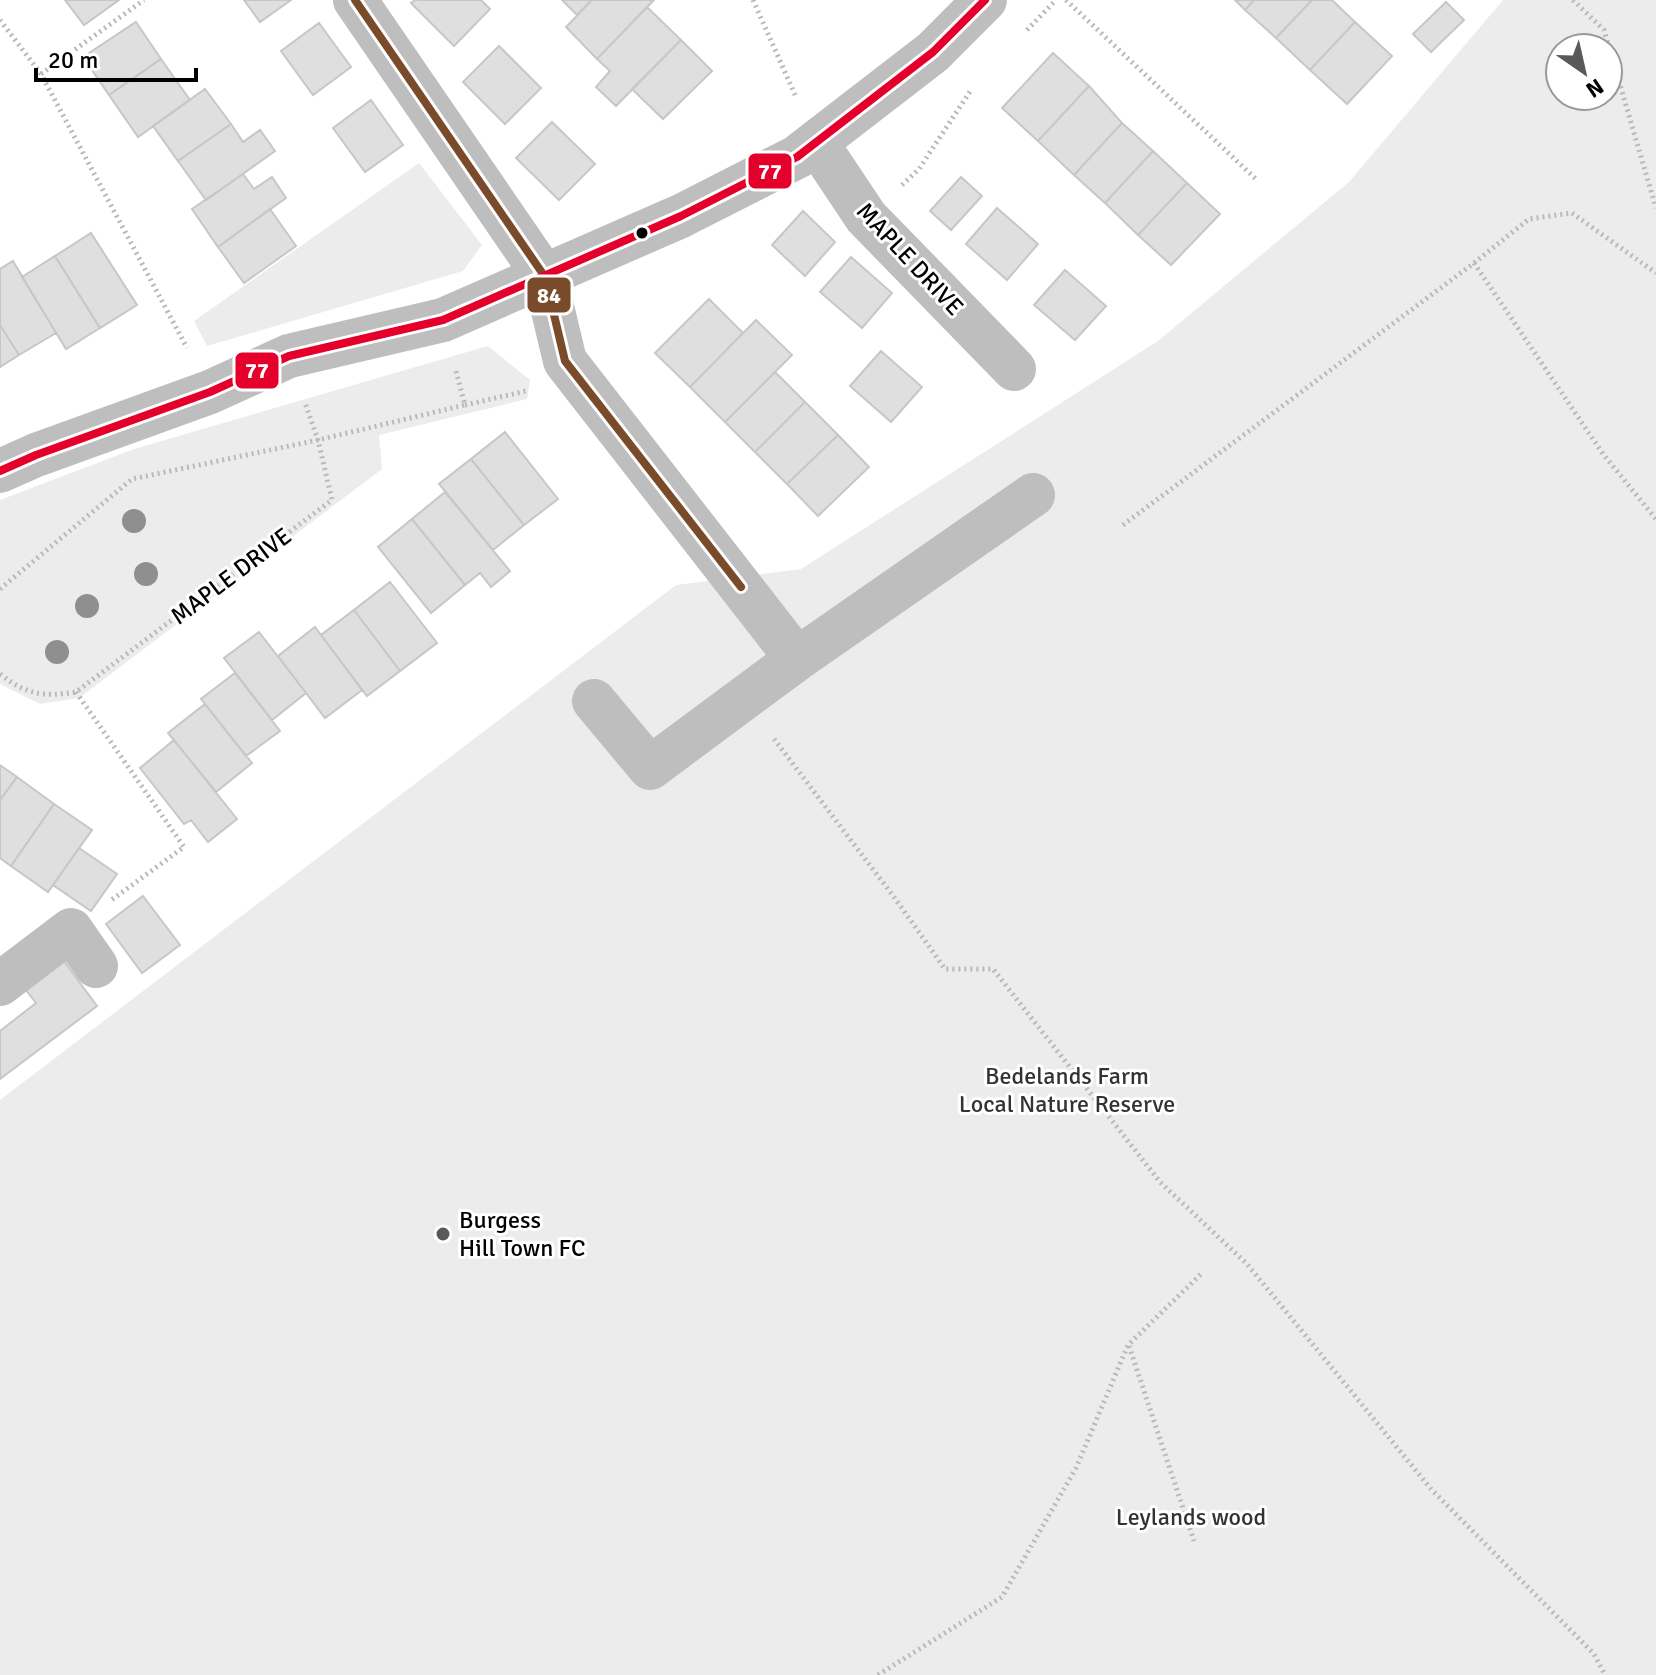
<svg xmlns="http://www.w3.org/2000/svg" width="1656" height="1675" font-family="Signika,sans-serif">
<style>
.green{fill:#ececec;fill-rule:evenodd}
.building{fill:#dfdfdf;stroke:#c7c7c7;stroke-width:2}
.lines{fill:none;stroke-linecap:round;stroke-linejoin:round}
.path{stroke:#b9b9b9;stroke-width:5;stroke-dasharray:2 4;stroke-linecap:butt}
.minor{stroke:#bebebe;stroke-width:44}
.bus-1-casing{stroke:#fff;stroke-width:14}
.bus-2-casing{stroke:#fff;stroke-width:14}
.bus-1{stroke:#7a4b2a;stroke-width:8}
.bus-2{stroke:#e4002b;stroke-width:8}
.tree{fill:#8f8f8f}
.bus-dot{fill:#000;stroke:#fff;stroke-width:3}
.poi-dot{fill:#595959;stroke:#fff;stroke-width:3}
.labels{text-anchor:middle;stroke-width:6;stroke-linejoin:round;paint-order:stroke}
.street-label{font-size:24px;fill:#000;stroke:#fff}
.park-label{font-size:24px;fill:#333;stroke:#fff}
.poi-label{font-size:24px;fill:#000;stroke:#fff;text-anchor:start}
.line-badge{stroke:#fff;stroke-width:3}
.badge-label{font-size:22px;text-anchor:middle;font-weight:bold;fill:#fff}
</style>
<rect width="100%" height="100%" fill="#fff"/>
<!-- green -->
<path class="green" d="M1503 0H1656V1675H0V1100L676 585 801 569 1158 341 1349 182ZM1560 48H1608V96H1560Z
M419 163 482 245 463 271 207 346 194 321Z
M488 346 530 380 527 399 379 435 382 469 79 698 40 704 0 684V500L134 449Z"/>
<!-- building -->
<path class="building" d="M65 0H119L84 25Z
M244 0H291L260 22Z
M415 0H481L490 9 454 46 411 3Z
M562 0H592L577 15Z
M592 0H654L597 59 566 27Z
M1235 0H1254L1245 10Z
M1254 0H1312L1276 38 1245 10Z
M1312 0H1332L1355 22 1310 70 1276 38Z
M1446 2 1464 20 1431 52 1413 34Z
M647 7 681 40 616 106 596 87 610 71 597 59Z
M136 22 161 59 109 95 83 57Z
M1355 22 1392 56 1347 104 1310 70Z
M319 23 351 67 313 95 281 51Z
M681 40 712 71 663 119 632 89Z
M499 46 541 88 505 124 463 82Z
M1053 53 1089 86 1038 141 1002 108Z
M161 59 190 100 138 137 109 95Z
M1089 86 1122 123 1074 175 1038 141Z
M205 89 231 124 178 161 153 126Z
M371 100 403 145 365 172 333 128Z
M552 122 595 164 559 200 516 158Z
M1122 123 1153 151 1105 203 1074 175Z
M231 124 243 142 260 130 275 151 206 200 178 161Z
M1153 151 1187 183 1138 235 1105 203Z
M243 174 254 189 272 177 286 198 218 247 192 209Z
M961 177 982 196 951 230 930 211Z
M1187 183 1220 214 1171 265 1138 235Z
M997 208 1038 244 1007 280 966 244Z
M270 209 296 246 244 283 218 247Z
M803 211 835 242 805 276 772 245Z
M91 233 137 305 100 328 55 256Z
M55 256 100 328 66 349 22 277Z
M851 257 892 293 862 328 820 292Z
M13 261 56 333 19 355 0 325V269Z
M1065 270 1106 306 1075 340 1034 305Z
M709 299 743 333 690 387 655 353Z
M756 320 792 355 725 422 690 387Z
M0 325 19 355 0 367Z
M881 351 922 387 891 422 850 386Z
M775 372 805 402 755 452 725 422Z
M805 402 838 435 787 484 755 452Z
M505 432 558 499 524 525 471 459Z
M838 435 869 467 818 516 787 484Z
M471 459 524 525 493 550 439 484Z
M445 492 510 571 491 587 480 573 465 585 412 519Z
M412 519 465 585 431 613 378 547Z
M390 582 437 643 400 671 354 610Z
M354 610 400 671 367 696 321 635Z
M315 627 362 690 325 718 278 656Z
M259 632 306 693 272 720 224 658Z
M235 673 280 731 246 756 201 699Z
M205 704 252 763 216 792 168 733Z
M174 740 237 819 208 842 191 820 184 824 140 768Z
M0 765 17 777 0 800Z
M17 777 54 804 11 866 0 858V800Z
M54 804 92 830 48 892 11 866Z
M79 848 117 874 91 911 53 885Z
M143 896 180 945 142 973 106 924Z
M61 957 97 1006 0 1079V1031L36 1003 22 985Z"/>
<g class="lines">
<!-- path -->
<path class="path" d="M753 0 796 97
M1066 0 1257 180
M1573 0 1604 30 1656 208
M0 20 41 74 187 348
M1027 30 1056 0
M41 74 144 0
M902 185 919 169 971 90
M1474 263 1529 219 1572 213 1656 273
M465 405 526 391
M1123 525 1474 263 1603 454 1656 519
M0 589 132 479 318 440 465 405 455 368
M0 674C27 695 43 697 76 692L332 500 318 440 305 403
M76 692 184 847 110 901
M774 739 894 897 945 969H993L1160 1182 1247 1264 1431 1489 1594 1654 1605 1675
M1129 1346 1194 1541
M878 1675 1002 1597 1076 1468 1128 1345 1201 1274"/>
<!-- minor -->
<path class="minor" d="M355 0 545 277 565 361 797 659 1033 495
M816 142 866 217 1014 369
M0 471 36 455 210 392 289 356 443 320 681 216 797 157 933 52 985 0
M594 701 650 768 797 659
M0 984 71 930 96 966"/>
<defs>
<path id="bus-1" d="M355 0 545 277 565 361 741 587"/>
<path id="bus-2" d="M0 471 36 455 210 392 289 356 443 320 681 216 797 157 933 52 985 0"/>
</defs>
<!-- bus-1 casing -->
<use href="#bus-1" class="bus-1-casing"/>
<!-- bus-2 casing -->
<use href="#bus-2" class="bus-2-casing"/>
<!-- bus-1 -->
<use href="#bus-1" class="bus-1"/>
<!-- bus-2 -->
<use href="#bus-2" class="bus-2"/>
</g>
<!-- trees -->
<g class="tree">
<circle cx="134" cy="521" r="12"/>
<circle cx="146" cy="574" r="12"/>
<circle cx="87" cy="606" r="12"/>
<circle cx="57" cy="652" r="12"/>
</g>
<!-- markers -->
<circle class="bus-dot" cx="642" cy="233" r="7"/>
<circle class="poi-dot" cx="443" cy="1234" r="8"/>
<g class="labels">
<!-- street labels -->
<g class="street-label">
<text transform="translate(910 259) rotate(47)" y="8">MAPLE DRIVE</text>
<text transform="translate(231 576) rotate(-37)" y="8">MAPLE DRIVE</text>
</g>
<!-- park labels -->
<g class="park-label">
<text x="1067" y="1084">Bedelands Farm<tspan x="1067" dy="28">Local Nature Reserve</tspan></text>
<text x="1191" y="1525">Leylands wood</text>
</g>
<!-- poi labels -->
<g class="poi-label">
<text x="459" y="1228">Burgess<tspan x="459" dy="28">Hill Town FC</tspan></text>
</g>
</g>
<g class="line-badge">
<rect x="747" y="152" width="46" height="38" rx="8" fill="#e4002b"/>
<rect x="526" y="276" width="46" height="38" rx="8" fill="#7a4b2a"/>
<rect x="234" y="351" width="46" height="39" rx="8" fill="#e4002b"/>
</g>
<g class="badge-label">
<text x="770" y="179">77</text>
<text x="549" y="303">84</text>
<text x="257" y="378">77</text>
</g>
<!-- north arrow -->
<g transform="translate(1584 72) rotate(146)"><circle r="38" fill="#ffffff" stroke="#999999" stroke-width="2"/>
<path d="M0-6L14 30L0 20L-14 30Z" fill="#595959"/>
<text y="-12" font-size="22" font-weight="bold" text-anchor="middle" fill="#000000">N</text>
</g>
<!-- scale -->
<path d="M36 68v12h160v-12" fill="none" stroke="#000000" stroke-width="4"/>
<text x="48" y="68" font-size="24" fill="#000000" stroke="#ffffff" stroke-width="6" paint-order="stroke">20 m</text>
</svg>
